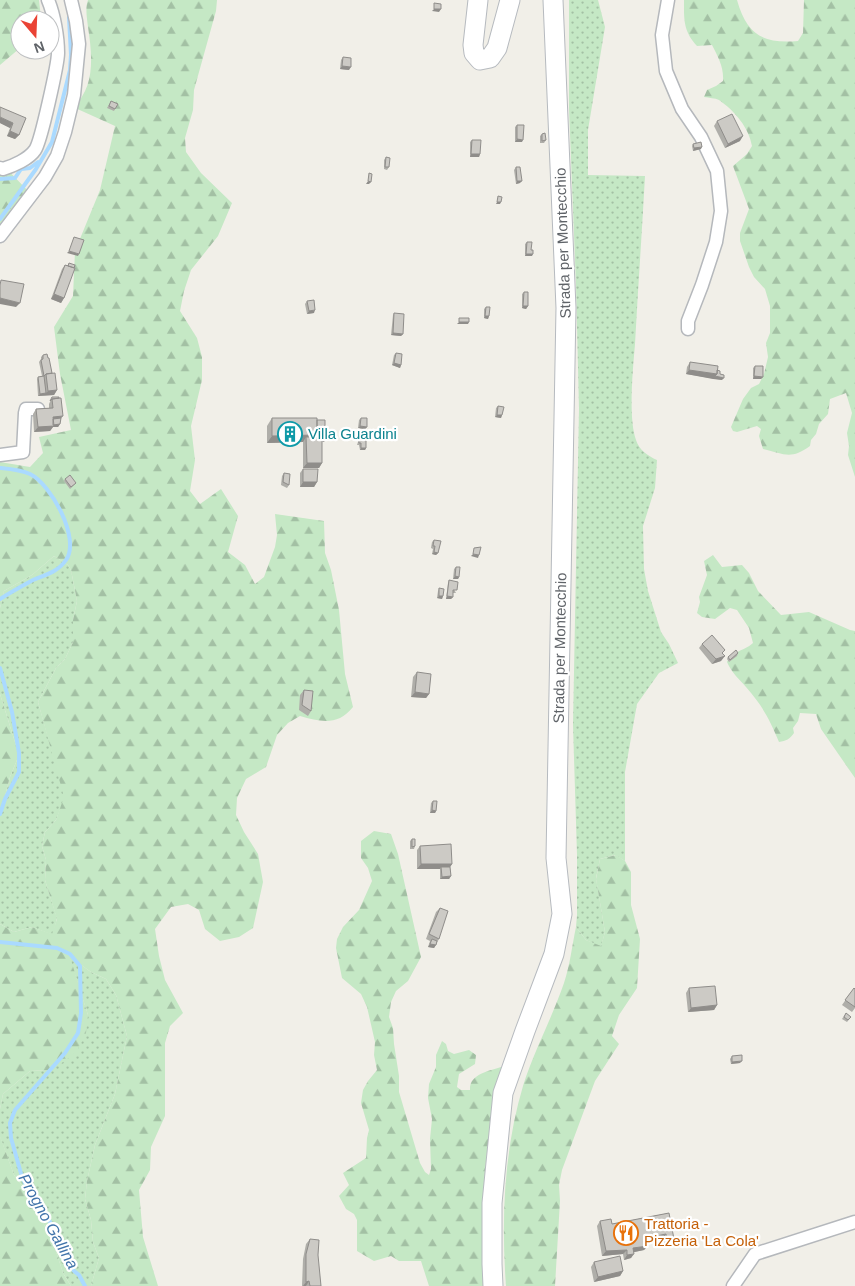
<svg xmlns="http://www.w3.org/2000/svg" width="855" height="1286" font-family="Helvetica,sans-serif">
<style>
.grass{fill:url(#grass-dots)}
.forest{fill:url(#forest-firs)}
.lines{fill:none;stroke-linecap:round;stroke-linejoin:round}
.stream{stroke:#aadaff;stroke-width:4}
.street-casing{stroke:#b5b8bc;stroke-width:15}
.secondary-casing{stroke:#b6babf;stroke-width:21}
.street{stroke:#fff;stroke-width:12}
.secondary{stroke:#fff;stroke-width:19}
.wall{fill:#afaea9}
.shaded-wall{fill:#8f8d8a}
.building{fill:#cccac5;stroke:#8f8d8a}
.labels{text-anchor:middle;stroke-width:4.5;stroke-linejoin:round;paint-order:stroke}
.street-label{font-size:15px;fill:#5f6368;stroke:#fff}
.culture-label{font-size:15px;fill:#0d838f;stroke:#fff;text-anchor:start}
.food-label{font-size:15px;fill:#c56008;stroke:#fff;text-anchor:start}
.water-label{font-size:16px;font-style:italic;fill:#4174aa;stroke:#fff}
</style>
<defs>
<pattern id="grass-dots" width="8" height="8" patternUnits="userSpaceOnUse" patternTransform="scale(1.25)"><rect width="8" height="8" fill="#c5e8c5"/><path d="M2 2h.1M6 6h.1" fill="none" stroke="#a3c0a4" stroke-width="1.8" stroke-linecap="round"/></pattern>
<pattern id="forest-firs" width="22" height="20" patternUnits="userSpaceOnUse" patternTransform="scale(1.25)"><rect width="22" height="20" fill="#c5e8c5"/><path d="M5 1l3.5 6h-7zM16 11l3.5 6h-7z" fill="#a3c0a4"/></pattern>
</defs>
<rect width="100%" height="100%" fill="#f1efe8"/>
<!-- grass -->
<path class="grass" d="M569 0H598L605 27 588 130V175L645 176C642 232 638 288 635 344 633 368 628 418 636 440 639 450 648 456 657 460L655 488 643 526 644 569 648 591 661 632 669 644 678 663 659 673 637 704 625 772V861L615 855 600 859 596 878 605 932 601 947 586 940 576 927 577 915V855L573 725 579 409 576 284 569 109Z
M54 556 68 565 71 570 77 601 73 620V642L65 659 56 668 38 702 65 797 56 820 45 832 42 846 46 860 45 880 57 918 53 935 32 927 14 932 0 924V815L10 777 19 755 0 694V608L4 591 32 575Z
M69 956 91 972 106 979 116 995 127 1036 115 1094 95 1145 87 1181 85 1199 91 1220 93 1242 99 1258 91 1286H71L63 1273 54 1245 30 1196 14 1175 0 1137V1109L3 1094 30 1071 49 1070 88 1015Z"/>
<!-- forest -->
<path class="forest" d="M0 0H39L41 18 39 20H20V48L0 65Z
M88 0H217L216 11 194 90 193 110 185 138 186 152 201 173 232 203 218 236 191 270 184 291 180 311 197 338 202 357V380L191 426 195 460 190 491 200 504 221 489 238 516 228 552 245 565 255 584 264 577 275 547 277 535 275 514 324 521 325 553 331 570 339 610 345 674 353 707C338 726 321 722 300 716L288 723 277 735 266 767 246 779 237 798 236 815 244 832 258 854 263 882 253 928 239 937 220 941 205 929 199 910 188 904 171 907 155 929 159 956 165 980 183 1013 170 1026 165 1043V1116L151 1147 150 1170 139 1190 143 1237 158 1286H91L99 1258 93 1242 91 1220 85 1199 87 1181 95 1145 115 1094 127 1036 116 995 106 979 91 972 70 957 88 1015 86 1033 77 1051 65 1061 49 1070 30 1071 3 1094 0 1109V924L14 932 32 927 52 934 57 919 45 880 46 860 42 846 45 832 56 820 64 797 38 702 56 668 65 659 73 642V620L77 601 71 570 68 565 54 556 32 575 4 591 0 608V462L30 467 43 453 39 437 71 430 60 374 54 327 73 296 75 251 100 190 115 126 73 107C96 87 92 54 88 27 87 18 85 8 88 0Z
M684 0H737C747 35 763 44 798 41L803 33 804 0H855V477L848 455 849 446 847 433 852 413 846 393 830 399 828 414 819 424 816 434 811 440 810 446C791 460 784 454 763 449L759 436 761 429 757 426 737 432 733 431 731 427 743 399 751 388 759 384 764 374 768 357 766 343 770 333V306L765 289 754 277 749 267 740 241V233L749 209 733 166 747 154 752 146C749 128 735 111 719 100 715 98 709 98 704 97L707 90 716 86 723 81C724 67 718 57 712 45L697 46C683 31 684 19 684 0Z
M0 162 32 195 0 233Z
M713 555 722 567 742 565 749 573 758 591 781 615 809 612 850 630 855 631V778L821 729 816 714 800 713 798 721 793 728 794 733C790 739 786 741 779 742 770 720 762 705 746 687 739 679 732 673 727 662 733 650 743 652 753 643L749 628 737 610 730 608 715 619 702 617 697 613 700 602 699 597 707 575 704 561Z
M0 694 19 755 10 777 0 815Z
M374 831 391 834 398 854 421 957 408 981 396 991 391 1002 389 1017 393 1028 394 1044 399 1076V1092L420 1163 425 1172 429 1175 431 1169 430 1139 432 1119 428 1098 429 1084 436 1067V1055L442 1041 446 1044 448 1051 454 1054 469 1050 476 1055 475 1064 459 1074 457 1087 461 1090H470C469 1074 489 1071 501 1067L506 1071C499 1095 492 1118 488 1143 482 1190 481 1239 484 1286H429L421 1261H399L391 1256 374 1261 357 1251V1220L354 1214 346 1209 339 1196 349 1185 343 1173 366 1158 367 1138 369 1130 361 1103 363 1090 368 1081 377 1070 374 1055 375 1042 367 1007 361 994 342 978 336 948 337 939 343 927 359 910 372 881 368 868 361 858V841Z
M616 855 625 861 631 872V905L640 939 637 988 619 1015 612 1036 619 1044 595 1081 562 1170 559 1185 560 1201 555 1286H506C501 1219 504 1150 523 1086 534 1051 552 1018 564 983 570 965 572 946 576 927L586 940 601 946 605 932 596 879 600 859Z
M0 1136 14 1175 30 1196 54 1245 63 1273 71 1286H0Z"/>
<g class="lines">
<!-- stream -->
<path class="stream" d="M0 179 15 178 21 169 30 168 38 162
M0 219 36 169 52 142 70 70 71 55 69 17
M0 468C10 469 21 470 30 474 51 484 81 539 66 560 58 572 45 575 33 580 22 586 11 592 0 599
M0 668 12 712 19 753V772L5 799 0 814
M0 942 57 948 70 954 80 966 81 1013 78 1033 65 1053 15 1110 10 1123 11 1138 22 1177 29 1191 45 1212 74 1271 79 1275 85 1286"/>
<defs>
<path id="street" d="M668 0 662 35 666 71 682 109 701 137 717 171 721 211 716 242 702 285 688 321V329
M0 168 3 169C13 166 29 159 35 150 41 142 58 63 58 53 58 37 54 14 48 0
M0 236 45 177 57 156 65 132 74 95 79 44 76 21 71 0
M0 455 23 452 25 413 26 409H38
M733 1286 755 1254 855 1222"/>
<path id="secondary" d="M478 0 473 45 474 53 480 60 490 58 497 48 510 0
M493 1286 492 1264V1203L503 1093 525 1031 554 954 562 914 556 858 566 308 553 0"/>
</defs>
<!-- street casing -->
<use href="#street" class="street-casing"/>
<!-- secondary casing -->
<use href="#secondary" class="secondary-casing"/>
<!-- street -->
<use href="#street" class="street"/>
<!-- secondary -->
<use href="#secondary" class="secondary"/>
</g>
<!-- wall -->
<path class="wall" d="M343 57 349 70 340 69 341 60Z
M111 101 115 109 114 111 107 108Z
M26 118 19 135 15 139 7 136 10 128 0 123Z
M717 121 740 141 725 148 714 126Z
M517 125 522 142H515V127Z
M542 134 546 140 544 143H540V136Z
M472 140 480 154 479 157H470V142Z
M693 144 701 149 693 151 692 146Z
M386 157 389 167 387 170 384 169V160Z
M516 167 520 183 516 184 514 170Z
M527 242 532 256H525V244Z
M69 263 64 298 61 303 51 299 62 269 65 265H68Z
M524 292 528 306 526 309 522 308V294Z
M307 301 314 313 307 314 305 304Z
M486 307 489 316 488 319 484 318V309Z
M394 313 403 334 401 336 391 335 393 315Z
M396 353 401 365 400 368 392 365 394 355Z
M43 355 48 358 57 390 54 395 38 396 37 379 38 377 42 376 39 362 41 359V357Z
M690 362 717 370 720 374 722 380 686 374 687 367Z
M755 366 763 377 761 379H753V368Z
M52 397 61 418 60 424 58 427H53L50 431 34 432 33 414 36 409 49 408V404Z
M498 406 502 415 501 418 495 417 496 408Z
M272 418 317 420 325 439 324 442H322V463L319 468H303V442L267 443V426Z
M361 418 367 427 365 429 358 428 359 420Z
M359 440 366 448 365 450H360L359 445H357L358 442Z
M303 469 317 482 314 487H300V473Z
M284 473 289 485 287 488 281 485 282 476Z
M65 479 76 483 70 489 64 481Z
M434 540 438 553 436 555 432 554 433 549 431 548 432 542Z
M456 567 459 577 458 579H453L454 569Z
M449 580 456 593H453V597L451 599H446L448 583Z
M439 588 443 596 442 599 437 598 438 591Z
M702 644 723 654 721 661 712 664 699 648Z
M738 653 737 656 729 662 727 659 728 657Z
M417 672 429 694 426 698 411 697 413 677Z
M304 690 311 711 308 716 299 710 300 695Z
M433 801 436 811 435 813H430L431 803Z
M412 839 415 846 414 849H410V841Z
M420 846 452 864 450 867 451 876 449 879H440V869H417V850Z
M440 908 439 939 434 948 428 947 430 941 426 939 436 912Z
M689 988 717 1005 714 1010 688 1012 686 993Z
M854 988 855 1008 852 1012 842 1005Z
M846 1013 851 1017 847 1022 842 1019Z
M732 1056 740 1063 731 1064 730 1059Z
M669 1213 670 1244 664 1245 663 1239 647 1242 648 1246 644 1250 634 1252 631 1258 624 1260 623 1254 602 1256 597 1226 600 1221 612 1224Z
M310 1239 321 1286H302L303 1259 306 1244Z
M594 1262 623 1271 620 1276 594 1282 591 1267Z"/>
<!-- shaded-wall -->
<path class="shaded-wall" d="M434 9H441L439 12 432 11Z
M342 66 351 67 349 70 340 69Z
M0 117 13 123 10 128 0 123Z
M10 131 19 135 15 139 7 136Z
M743 136 740 141 725 148 728 144Z
M517 139 523 140 522 142H515Z
M702 147 701 149 693 151 694 148Z
M471 154H480L479 157H470Z
M368 181 371 182 369 184H366Z
M517 181H522L520 183 516 184Z
M497 202H501L500 204H496Z
M69 251 79 254 78 256 67 253Z
M526 254H533L532 256H525Z
M54 294 64 298 61 303 51 299Z
M0 298 20 303 16 307 0 304Z
M523 306H528L526 309 522 308Z
M315 310 314 313 307 314 309 311Z
M485 316H489L488 319 484 318Z
M459 322H469L468 324H457Z
M393 333 403 334 401 336 391 335Z
M394 363 401 365 400 368 392 365Z
M689 370 717 374 713 379 686 374Z
M715 376 724 378 722 380 713 379Z
M754 376 763 377 761 379H753Z
M57 390 54 395 38 396 40 394 46 393 48 391Z
M497 415H502L501 418 495 417Z
M63 416 59 421H51L53 417Z
M60 424 58 427H53L50 431 34 432 38 427Z
M360 426 367 427 365 429 358 428Z
M317 435 325 439 324 442H306V437L303 442 267 443 272 436Z
M361 448H366L365 450H360Z
M307 463H322L319 468H303Z
M303 482H317L314 487H300Z
M434 552 438 553 436 555 432 554Z
M473 554 479 555 478 558 471 556Z
M455 576 459 577 458 579H453Z
M439 596H443L442 599 437 598Z
M447 596 453 597 451 599H446Z
M725 656 721 661 712 664 716 659Z
M415 692 429 694 426 698 411 697Z
M432 810 436 811 435 813H430Z
M421 864H452L449 869 441 867 440 869H417Z
M451 876 449 879H440L442 877Z
M430 944 436 945 434 948 428 947Z
M717 1005 714 1010 688 1012 691 1008Z
M742 1061 740 1063 731 1064 732 1062Z
M666 1234 663 1239 643 1243 646 1238Z
M674 1239 670 1244 664 1245 667 1240Z
M648 1246 644 1250 630 1253 633 1248Z
M627 1250 623 1254 602 1256 606 1251Z
M634 1254 631 1258 624 1260 627 1255Z
M623 1271 620 1276 594 1282 598 1277Z
M309 1281 306 1286H303L306 1282Z"/>
<!-- building -->
<path class="building" d="M434 3 441 4V9H434Z
M343 57 351 58V67L342 66Z
M111 101 118 104 115 109 109 106Z
M0 107 26 118 19 135 10 131 13 123 0 117Z
M732 114 743 136 728 144 717 121Z
M517 125H524L523 140 517 139Z
M545 133 546 140 542 141V134Z
M472 140H481L480 154H471Z
M701 142 702 147 694 148 693 144Z
M386 157 390 158 389 167H385Z
M516 167H520L522 181H517Z
M369 173 372 174 371 182 368 181Z
M498 196 502 197 501 202H497Z
M74 237 84 240 79 254 69 251Z
M527 242H532L531 250H533V254H526Z
M69 263 75 265 74 268 68 266Z
M65 265 75 268 64 298 54 294Z
M1 280 24 284 20 303 0 298V285Z
M524 292H528V306H523Z
M314 300 315 310 309 311 307 301Z
M486 307H490L489 316H485Z
M394 313 404 314 403 334 393 333Z
M459 318H469V322H459Z
M396 353 402 354 401 365 394 363Z
M47 354 48 358H49L52 373 46 374 44 376 41 360 43 359V355Z
M690 362 718 366 717 374 689 370Z
M755 366H763V377L754 376Z
M717 370 720 371V374L724 375V378L715 376 717 374Z
M55 373 57 390 48 391 46 374Z
M44 376 46 393 40 394 38 377Z
M52 397H59V398L52 399 50 401Z
M61 398 63 416 53 417 54 426 38 427 36 409 53 408 52 399Z
M498 406 504 407 502 415H497Z
M61 418 60 424 53 425V419Z
M272 418H317V435L272 436Z
M361 418H367V427L360 426Z
M317 420H325V439H322V437H316L317 435Z
M306 437H322V463H307Z
M366 438V448H361V443H359V440Z
M303 469H318L317 482H303Z
M284 473 290 474 289 485 283 482Z
M70 475 76 483 71 487 65 479Z
M434 540 441 541 438 553 434 552 435 546H433Z
M481 547 479 555 473 554 474 548Z
M456 567H460L459 577 455 576Z
M449 580 458 582 457 590H453V597L447 596Z
M439 588 444 589 443 596H439Z
M712 635 725 650 722 653 725 656 716 659 702 644Z
M736 650 738 653 730 660 728 657Z
M417 672 431 674 429 694 415 692Z
M304 690 313 691 311 711 302 705Z
M433 801H437L436 811 432 810Z
M412 839H415V846L412 847Z
M451 844 452 864H421L420 846Z
M441 867H450L451 876 442 877Z
M440 908 448 911 439 939 429 934Z
M432 939 437 941 436 945 430 944Z
M715 986 717 1005 691 1008 689 988Z
M854 988 855 989V1007L845 1000Z
M846 1013 851 1017 848 1020 844 1017Z
M742 1055V1061L732 1062V1056Z
M669 1213 674 1239 667 1240 666 1234 646 1238 648 1246 633 1248 634 1254 627 1255V1250L606 1251 600 1221 611 1219 612 1224Z
M310 1239 319 1240 318 1255 321 1286H310L309 1281 306 1282V1254Z
M620 1256 623 1271 598 1277 594 1262Z"/>
<!-- icons -->
<defs>
<symbol id="building-ring" viewBox="-11 -11 22 22"><circle r="9.5" fill="#fff" stroke="#0f9aa8" stroke-width="1.5"/><path d="M-4-6H4V6H1V3H-1V6H-4ZM-2.5-4.3h1.7v1.8h-1.7ZM.8-4.3h1.7v1.8H.8ZM-2.5-1h1.7V.8h-1.7ZM.8-1h1.7V.8H.8Z" fill="#0f9aa8"/></symbol>
<symbol id="restaurant-ring" viewBox="-11 -11 22 22"><circle r="9.5" fill="#fff" stroke="#e8710a" stroke-width="1.5"/><path d="M-5-6h1v4h1v-4h1v4h1v-4h1v5L-1.5 .5V6h-2V.5L-5-1ZM5-6V6H3V1.5H1.5Q1.5-4 5-6Z" fill="#e8710a"/></symbol>
</defs>
<g fill-rule="evenodd">
<use href="#building-ring" x="276" y="420" width="28" height="28"/>
<use href="#restaurant-ring" x="612" y="1219" width="28" height="28"/>
</g>
<g class="labels">
<!-- street labels -->
<g class="street-label">
<text transform="translate(563 243) rotate(-92)" y="5">Strada per Montecchio</text>
<text transform="translate(560 648) rotate(-89)" y="5">Strada per Montecchio</text>
</g>
<!-- culture labels -->
<g class="culture-label">
<text x="308" y="439">Villa Guardini</text>
</g>
<!-- food labels -->
<g class="food-label">
<text x="644" y="1229">Trattoria -<tspan x="644" dy="17">Pizzeria 'La Cola'</tspan></text>
</g>
<!-- water labels -->
<g class="water-label">
<text transform="translate(49 1221) rotate(61)" y="6">Progno Gallina</text>
</g>
</g>
<!-- north arrow -->
<g transform="translate(35 35) rotate(161)"><circle r="24" fill="#ffffff" stroke="#bfc1c3"/>
<path d="M0-4L9 19L0 12L-9 19Z" fill="#ea4335"/>
<text y="-8" font-size="14" font-weight="bold" text-anchor="middle" fill="#5f6368">N</text>
</g>
</svg>
